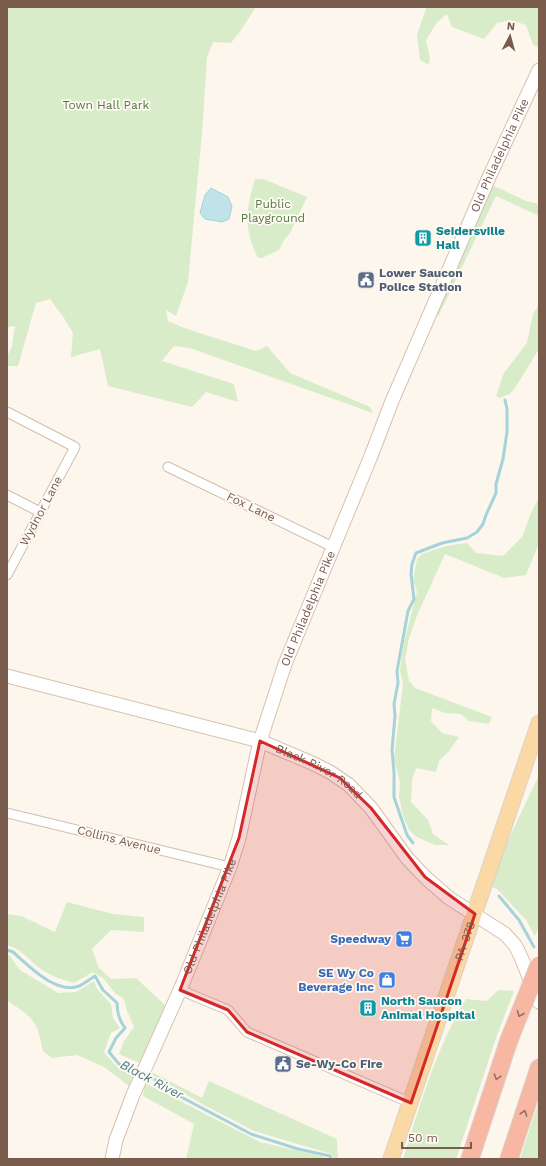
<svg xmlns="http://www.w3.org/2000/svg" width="546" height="1166" font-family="'Work Sans',sans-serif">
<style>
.green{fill:#d8ecc9}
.water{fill:#bfe3e8;stroke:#a5d3da}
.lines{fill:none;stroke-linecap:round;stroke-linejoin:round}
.stream{stroke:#a5d3da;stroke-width:3}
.street-casing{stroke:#d1beb0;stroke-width:11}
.secondary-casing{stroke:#d6c0b0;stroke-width:15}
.primary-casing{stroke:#dad1cd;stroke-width:17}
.highway-casing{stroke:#dad1cd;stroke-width:19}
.street{stroke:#fff;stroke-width:9}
.secondary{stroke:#fff;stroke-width:13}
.primary{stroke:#fbd9a5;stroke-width:15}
.highway{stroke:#f7b7a3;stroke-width:17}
.highway-bridge-casing{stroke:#dad1cd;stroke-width:19;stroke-linecap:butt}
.highway-bridge{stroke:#f7b7a3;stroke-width:17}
.oneway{stroke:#936e5e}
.marked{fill:#d62828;fill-opacity:0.2;stroke:#d62828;stroke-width:3;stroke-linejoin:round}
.labels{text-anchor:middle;stroke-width:3.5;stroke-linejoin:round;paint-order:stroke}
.park-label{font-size:12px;fill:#537a41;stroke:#fffaf3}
.street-label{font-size:12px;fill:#7a5c4d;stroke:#fffaf3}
.culture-label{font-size:12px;font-weight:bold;fill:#0d838f;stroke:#fffaf3;text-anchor:start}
.service-label{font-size:12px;font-weight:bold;fill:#4e5e75;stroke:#fffaf3;text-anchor:start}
.shop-label{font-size:12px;font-weight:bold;fill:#366cbe;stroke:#fffaf3;text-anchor:end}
.water-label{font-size:13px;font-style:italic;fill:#437c86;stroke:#fffaf3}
</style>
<rect width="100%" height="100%" fill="#fdf6ec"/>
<!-- green -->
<path class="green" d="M7 7H256L241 30 231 43 213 42 207 57 202 132 188 282 176 316 166 310 168 321 184 328 256 351 267 346 290 373 370 407 373 413 190 348 174 346 162 361 234 384 238 402 206 392 192 407 108 386 100 349 71 357 73 333 64 318 50 299 36 303 18 366H7V356L12 347 15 326 7 327Z
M425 7H539V47L533 45 526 25 511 20 497 23 484 39 452 27 447 14 437 22 426 40 430 58 429 65 420 60 417 35 426 9Z
M255 179H263L307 197 290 233 284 240 279 250 262 258H258C243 228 246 210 255 179Z
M492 185 526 201 539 204V216L496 196 439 315H435Z
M539 304V349L515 388 510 394 500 398 496 396 504 373 527 343 533 314Z
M539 497V543L526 575 504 578 445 554 418 613 409 638 405 660 409 681 415 688 492 717 489 724 469 721 461 714 445 713 432 708 431 721 442 733 459 737 449 751 439 761 436 772 416 768 412 780 411 802 428 820 433 834 449 845H435L417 837 409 830 403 816 399 797 400 782 394 759 403 684 400 670 404 642 417 592 413 580 417 559 422 554 446 546 467 543 476 553 503 556 522 537 531 513Z
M539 775V927L535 936 526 920 497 889 490 886 510 836Z
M67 902 113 914 144 917V932L111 930 92 949 99 968 111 979 136 978 165 1005 142 1064 119 1054 124 1041 134 1027 127 1011 124 999 115 993 103 978 93 972 74 983C60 979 48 975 37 966 26 957 21 949 7 945V914L21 916 55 932Z
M7 955 10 956 20 970 58 993 76 992 94 981 97 989 111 1004 113 1018 120 1028 111 1033 104 1052 117 1067 134 1077 129 1086 104 1067 77 1055 52 1058 43 1051C37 1020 33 1018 8 1001V1012H7Z
M498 990 514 991 496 1038 456 1159H403C420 1105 436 1048 466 999L487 1001Z
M150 1071 202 1098 209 1081 337 1139 338 1159H334L331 1154 254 1131 204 1105 149 1073Z
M145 1083 260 1142 324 1157 325 1159H186L194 1124 143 1096Z
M539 1100V1159H520Z"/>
<!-- water -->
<path class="water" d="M211 188 228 197 232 206 229 219 222 222 205 219 200 213 205 195Z"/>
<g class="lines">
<!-- stream -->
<path class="stream" d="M413 843 407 835 394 797V772L392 750 395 716 394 704 398 683 397 671 408 611 414 599 411 574 412 564 416 553 442 543 467 538 477 532 483 524 486 515 496 493V484L503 459 507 432V409L505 400
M499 896 519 920 534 947
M7 950 13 952C28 965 56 995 79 986 84 984 90 979 95 976L103 990 117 1003C117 1013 119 1020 125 1028L116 1038 109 1052 119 1064 140 1073
M145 1076 154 1079 185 1099 251 1134 298 1149 330 1156 331 1159"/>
<defs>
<path id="street" d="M7 412 75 447 7 575
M168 467 333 547
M7 495 40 512
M7 813 230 867
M180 990 228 1010 247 1032 411 1103"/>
<g id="secondary">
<path id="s1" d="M7 676 260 741 312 763 330 772 349 785 371 808 407 858 425 877 449 898 505 934 515 945 521 957 539 1002"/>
<path id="s2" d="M112 1159 116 1140 133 1095 180 990 230 867 239 838 260 741 285 664 371 456 392 401 490 175 539 70"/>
</g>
<g id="primary">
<path id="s3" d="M391 1159 539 723"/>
</g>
<path id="highway" d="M470 1159 509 1040
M509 1159 539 1068"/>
</defs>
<!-- street casing -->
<use href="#street" class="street-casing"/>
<!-- secondary casing -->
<use href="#secondary" class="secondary-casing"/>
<!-- primary casing -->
<use href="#primary" class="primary-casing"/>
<!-- highway casing -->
<use href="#highway" class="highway-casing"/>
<!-- street -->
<use href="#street" class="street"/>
<!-- secondary -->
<use href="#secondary" class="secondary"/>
<!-- primary -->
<use href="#primary" class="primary"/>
<!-- highway -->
<use href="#highway" class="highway"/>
<defs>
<path id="highway-bridge" d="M509 1040 539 965"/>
</defs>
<!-- highway-bridge casing -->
<use href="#highway-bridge" class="highway-bridge-casing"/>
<!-- highway-bridge -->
<use href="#highway-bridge" class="highway-bridge"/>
</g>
<!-- one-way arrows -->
<defs><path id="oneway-chevron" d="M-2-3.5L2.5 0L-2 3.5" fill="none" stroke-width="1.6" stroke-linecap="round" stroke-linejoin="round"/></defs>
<g class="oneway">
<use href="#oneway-chevron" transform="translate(520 1014) rotate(112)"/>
<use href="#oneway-chevron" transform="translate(497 1077) rotate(108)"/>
<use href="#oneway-chevron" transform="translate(524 1113) rotate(-72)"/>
</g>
<!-- marked area -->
<path class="marked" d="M260 741 340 778 371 808 425 877 475 914 411 1103 247 1032 228 1010 180 990 239 838Z"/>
<!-- icons -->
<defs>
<symbol id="building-square" viewBox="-11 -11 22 22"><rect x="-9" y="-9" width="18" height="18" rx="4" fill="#0f9aa8" stroke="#fffaf3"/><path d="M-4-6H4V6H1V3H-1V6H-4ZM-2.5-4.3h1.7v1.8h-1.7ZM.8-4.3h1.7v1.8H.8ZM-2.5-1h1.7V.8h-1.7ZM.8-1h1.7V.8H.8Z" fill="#fff"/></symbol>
<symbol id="civic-square" viewBox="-11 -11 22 22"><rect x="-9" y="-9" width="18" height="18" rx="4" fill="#5c6f8a" stroke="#fffaf3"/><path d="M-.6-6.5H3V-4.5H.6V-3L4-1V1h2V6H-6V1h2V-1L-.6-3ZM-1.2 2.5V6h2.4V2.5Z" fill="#fff"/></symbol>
<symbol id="supermarket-square" viewBox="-11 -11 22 22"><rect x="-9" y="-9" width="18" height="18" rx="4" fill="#3f7fe0" stroke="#fffaf3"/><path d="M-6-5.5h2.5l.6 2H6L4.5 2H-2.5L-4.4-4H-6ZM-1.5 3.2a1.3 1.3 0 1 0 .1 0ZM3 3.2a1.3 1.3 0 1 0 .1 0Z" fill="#fff"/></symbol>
<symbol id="shop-square" viewBox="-11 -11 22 22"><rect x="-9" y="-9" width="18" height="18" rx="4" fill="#3f7fe0" stroke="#fffaf3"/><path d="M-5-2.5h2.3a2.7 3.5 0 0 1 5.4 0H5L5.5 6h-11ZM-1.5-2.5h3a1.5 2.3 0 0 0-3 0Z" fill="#fff"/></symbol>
</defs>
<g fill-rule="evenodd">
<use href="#building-square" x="413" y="228" width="20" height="20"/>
<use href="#civic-square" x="356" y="270" width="20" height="20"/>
<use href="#supermarket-square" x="394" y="929" width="20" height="20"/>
<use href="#shop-square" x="377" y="970" width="20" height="20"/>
<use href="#building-square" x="358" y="998" width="20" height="20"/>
<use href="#civic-square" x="273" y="1054" width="20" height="20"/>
</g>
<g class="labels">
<!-- park labels -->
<g class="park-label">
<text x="106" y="109">Town Hall Park</text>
<text x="273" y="208">Public<tspan x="273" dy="14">Playground</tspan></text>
</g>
<!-- street labels -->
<g class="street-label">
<text dy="4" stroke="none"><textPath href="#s2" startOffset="1078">Old Philadelphia Pike</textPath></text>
<text transform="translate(251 507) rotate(26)" y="4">Fox Lane</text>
<text transform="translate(41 511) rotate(-62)" y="4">Wydnor Lane</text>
<text dy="4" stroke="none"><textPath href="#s2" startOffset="586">Old Philadelphia Pike</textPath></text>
<text dy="4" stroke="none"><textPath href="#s1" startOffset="328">Black River Road</textPath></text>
<text transform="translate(119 840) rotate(14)" y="4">Collins Avenue</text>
<text dy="4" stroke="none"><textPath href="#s2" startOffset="262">Old Philadelphia Pike</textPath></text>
<text dy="4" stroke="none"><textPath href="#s3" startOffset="230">PA-378</textPath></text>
</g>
<!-- culture labels -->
<g class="culture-label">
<text x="436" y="235">Seidersville<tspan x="436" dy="14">Hall</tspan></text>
<text x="381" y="1005">North Saucon<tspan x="381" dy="14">Animal Hospital</tspan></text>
</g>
<!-- service labels -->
<g class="service-label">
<text x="379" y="277">Lower Saucon<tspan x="379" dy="14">Police Station</tspan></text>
<text x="296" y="1068">Se-Wy-Co Fire</text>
</g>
<!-- shop labels -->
<g class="shop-label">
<text x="391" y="943">Speedway</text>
<text x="374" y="977">SE Wy Co<tspan x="374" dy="14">Beverage Inc</tspan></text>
</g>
<!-- water labels -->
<g class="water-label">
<text transform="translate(152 1079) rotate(28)" y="5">Black River</text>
</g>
</g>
<!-- border -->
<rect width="546" height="1166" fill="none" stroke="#7a5c4d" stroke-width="16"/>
<!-- north arrow -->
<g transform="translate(510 36) rotate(6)" stroke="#fffaf3" stroke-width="3" paint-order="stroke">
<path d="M0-3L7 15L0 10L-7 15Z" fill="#7a5c4d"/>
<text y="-6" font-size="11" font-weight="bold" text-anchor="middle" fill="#7a5c4d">N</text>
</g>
<!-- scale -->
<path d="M402 1142v6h69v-6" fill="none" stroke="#7a5c4d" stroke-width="2"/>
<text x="408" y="1142" font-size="12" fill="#7a5c4d" stroke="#fffaf3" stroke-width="3" paint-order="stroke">50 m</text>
</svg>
